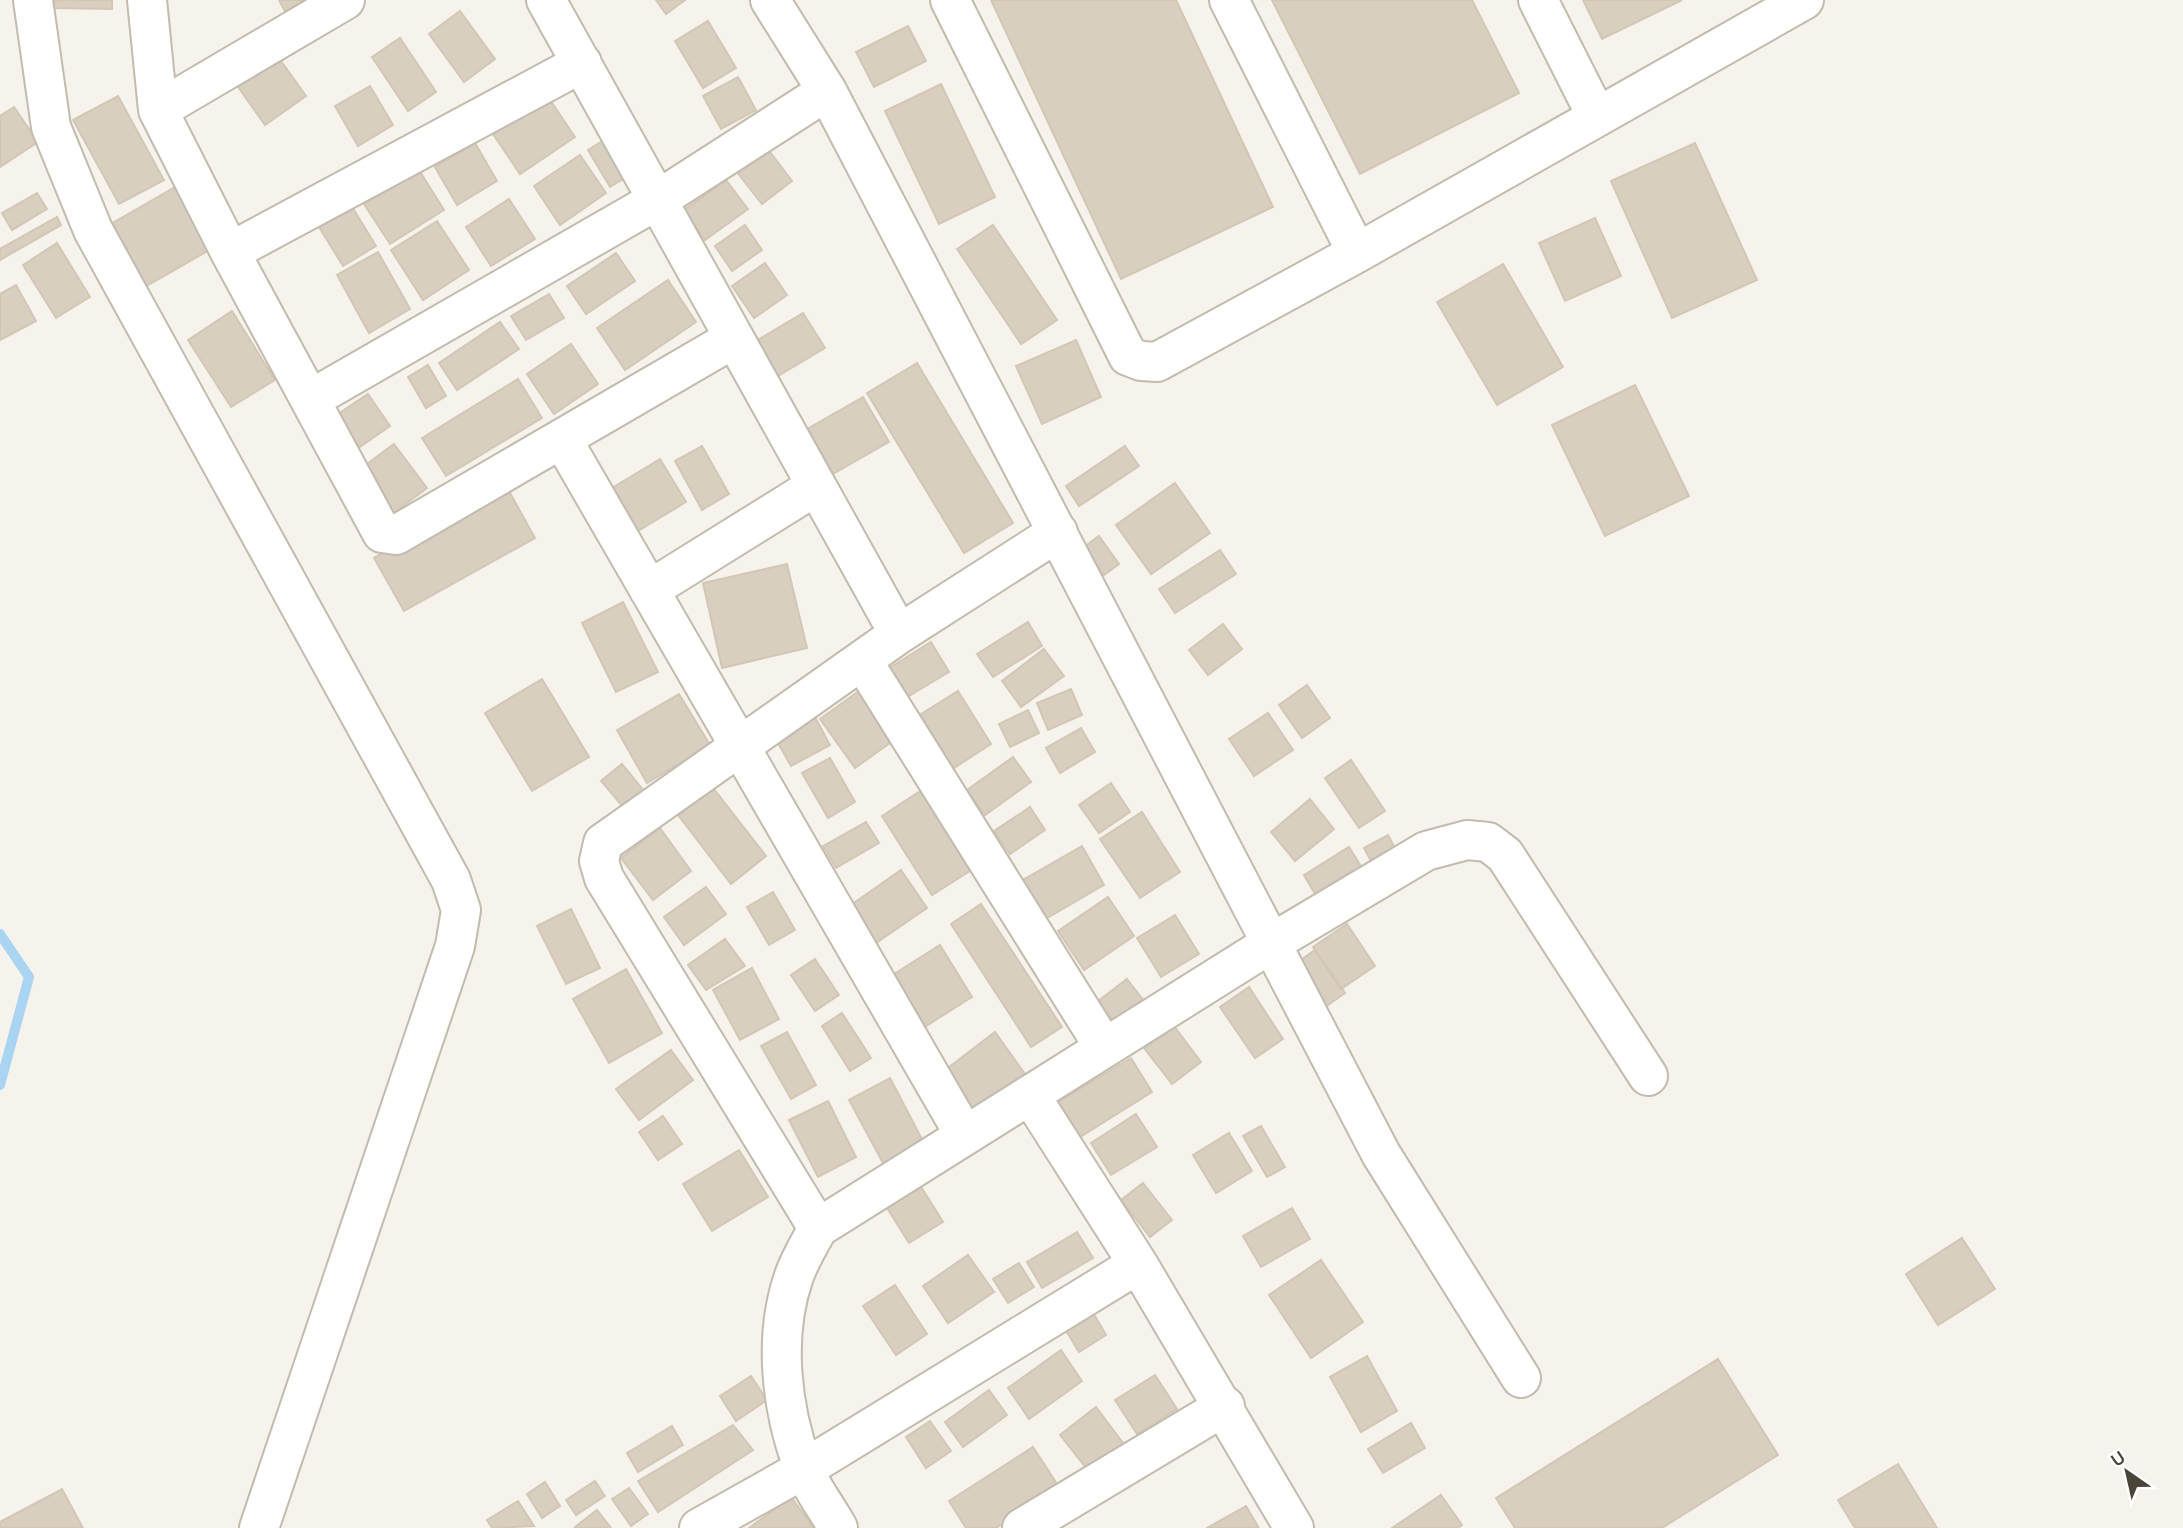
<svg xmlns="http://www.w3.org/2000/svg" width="2183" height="1528" font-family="Karla,sans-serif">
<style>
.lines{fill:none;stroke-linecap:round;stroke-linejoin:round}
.stream{stroke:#a9d4f2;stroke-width:10}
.building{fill:#d8cfc1;stroke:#d3c7b4;stroke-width:2}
.minor-casing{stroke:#c2bbae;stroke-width:42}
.minor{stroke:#fff;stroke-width:38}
</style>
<rect width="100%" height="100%" fill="#f6f3ec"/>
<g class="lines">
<!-- stream -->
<path class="stream" d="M0 934 29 977 0 1085"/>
</g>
<!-- building -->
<path class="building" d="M51 0H112V9L51 8Z
M279 0H320L288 17Z
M656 0H685L666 14Z
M991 0H1176L1273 207 1121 279Z
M1272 0H1472L1519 93 1360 174Z
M1583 0H1682L1602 39Z
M460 11 495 59 464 82 429 34Z
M708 21 736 68 703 88 675 41Z
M908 26 926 61 874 87 856 52Z
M400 38 436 92 408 111 372 57Z
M276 54 306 96 265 125 236 84Z
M738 77 756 110 721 129 703 96Z
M941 84 995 197 939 224 885 111Z
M370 86 393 125 358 146 335 106Z
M118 96 164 180 119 204 73 120Z
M548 97 575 137 520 174 493 134Z
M14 107 38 142 0 167V116Z
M612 135 635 172 610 187 588 150Z
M475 143 497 181 457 205 435 167Z
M1695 143 1757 280 1672 318 1611 181Z
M764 144 792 181 762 204 733 167Z
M580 155 606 193 560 225 534 186Z
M419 170 444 210 390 244 364 204Z
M726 180 748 209 705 240 684 210Z
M175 187 211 249 145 287 109 225Z
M37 193 47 209 12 230 2 213Z
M509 199 535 239 491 266 466 227Z
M349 202 376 246 343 266 316 222Z
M57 217 61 225 0 260V249Z
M1595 218 1621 276 1565 301 1539 243Z
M437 221 469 270 423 300 391 250Z
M745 225 762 250 732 271 715 246Z
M993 225 1057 320 1021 344 957 249Z
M57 243 90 297 56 318 23 265Z
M378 252 410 309 369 333 337 275Z
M616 253 635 281 586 314 567 286Z
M765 263 787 295 754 318 732 286Z
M1503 264 1563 367 1497 405 1437 302Z
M668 280 696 322 625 370 597 328Z
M16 285 36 321 0 340V294Z
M549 294 564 318 526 340 511 316Z
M232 311 275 380 231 407 188 340Z
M803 313 825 348 778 376 756 341Z
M500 322 519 349 457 390 439 363Z
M1076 340 1101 397 1042 424 1016 366Z
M571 344 598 384 554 414 527 374Z
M917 363 1013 523 964 553 867 393Z
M428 365 446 396 426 408 408 377Z
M518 379 542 418 446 476 422 438Z
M1635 385 1689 496 1605 536 1552 425Z
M368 394 390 426 351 453 329 420Z
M863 397 889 442 826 478 800 433Z
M394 444 427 488 391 515 359 470Z
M702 446 729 494 702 510 675 461Z
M1125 446 1139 466 1079 506 1066 486Z
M660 459 686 502 638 531 612 488Z
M1175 483 1210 533 1151 574 1116 525Z
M505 484 535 538 404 611 374 558Z
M1099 536 1119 564 1104 575 1084 547Z
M1220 550 1236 574 1175 613 1159 589Z
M787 564 807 648 722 668 703 583Z
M623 602 658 672 616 692 582 623Z
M1028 622 1042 646 993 677 977 654Z
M1223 624 1242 649 1208 675 1189 650Z
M931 642 949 672 904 699 886 670Z
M1044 649 1064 676 1021 707 1002 681Z
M542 679 589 757 532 791 485 713Z
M1307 685 1330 718 1302 738 1279 705Z
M862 689 897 738 855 768 820 719Z
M1071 689 1082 715 1048 730 1037 703Z
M958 691 991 744 951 770 918 716Z
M679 694 710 745 647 783 617 730Z
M1028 710 1039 733 1010 747 999 724Z
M1268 713 1293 750 1254 776 1229 739Z
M815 717 830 745 791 766 775 738Z
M1081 728 1095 752 1060 773 1046 748Z
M1013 757 1031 782 985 815 967 790Z
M830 758 855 802 828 818 802 773Z
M1351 760 1385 811 1359 828 1325 778Z
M622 764 644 791 624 808 601 781Z
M1111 783 1130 812 1099 833 1079 805Z
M714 789 766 856 731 884 678 815Z
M922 790 973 869 932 895 882 816Z
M1310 799 1334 829 1295 861 1271 832Z
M1030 807 1045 830 1010 854 994 831Z
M1142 812 1180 872 1140 898 1100 839Z
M866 822 879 843 836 868 823 846Z
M660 828 691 871 653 900 621 858Z
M1388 835 1396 850 1372 863 1364 848Z
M1082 846 1104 885 1037 924 1014 885Z
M1349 847 1367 876 1321 904 1304 875Z
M901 870 927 908 876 943 851 905Z
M706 887 726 914 684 945 664 917Z
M773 892 795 930 769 945 747 907Z
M1108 897 1134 936 1084 970 1058 931Z
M981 904 1062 1027 1031 1047 951 924Z
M571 909 600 968 566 984 537 926Z
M1175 915 1199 954 1161 977 1137 938Z
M1347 924 1375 966 1341 989 1313 947Z
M725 939 745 966 706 990 688 965Z
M940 945 972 997 923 1028 891 976Z
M1315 950 1345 993 1321 1010 1291 967Z
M815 959 839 995 815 1011 791 975Z
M752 968 779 1019 740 1040 713 990Z
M626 969 662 1033 609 1063 573 999Z
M1127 979 1144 1001 1114 1023 1097 1002Z
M1249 987 1283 1039 1255 1058 1220 1007Z
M842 1013 871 1058 850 1071 822 1026Z
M1174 1026 1201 1062 1172 1084 1144 1048Z
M787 1032 816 1085 791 1099 761 1046Z
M995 1032 1025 1074 971 1115 940 1074Z
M671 1050 693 1080 639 1120 616 1089Z
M1131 1058 1152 1092 1080 1137 1058 1102Z
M890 1078 924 1143 884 1165 849 1100Z
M828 1101 856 1157 818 1177 789 1120Z
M1136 1114 1157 1147 1111 1175 1091 1143Z
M663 1116 682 1144 658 1160 639 1132Z
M1261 1126 1285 1167 1267 1177 1243 1136Z
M1229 1133 1252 1171 1216 1193 1193 1155Z
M739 1150 768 1197 712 1231 683 1184Z
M918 1182 943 1222 909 1243 884 1203Z
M1143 1183 1172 1220 1150 1237 1121 1200Z
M1292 1208 1310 1239 1261 1267 1243 1236Z
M1077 1232 1093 1258 1042 1288 1027 1262Z
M1962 1238 1995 1289 1938 1325 1906 1274Z
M968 1255 994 1292 948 1323 923 1286Z
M1321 1260 1363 1322 1311 1358 1269 1295Z
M1019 1263 1034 1287 1008 1303 993 1279Z
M895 1285 927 1334 896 1355 863 1306Z
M1092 1311 1106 1335 1079 1352 1064 1327Z
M1061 1350 1082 1381 1029 1419 1008 1388Z
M1367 1356 1397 1411 1361 1432 1330 1377Z
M1718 1359 1778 1455 1662 1528H1515L1496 1498Z
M1155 1375 1177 1409 1137 1434 1115 1400Z
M751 1376 767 1400 736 1421 720 1396Z
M989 1390 1007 1415 963 1447 945 1422Z
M1096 1407 1126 1447 1091 1474 1060 1435Z
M930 1421 951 1451 926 1468 906 1437Z
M1411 1423 1425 1448 1383 1473 1368 1449Z
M733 1425 753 1450 658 1512 638 1481Z
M672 1426 683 1445 638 1472 627 1453Z
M1033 1447 1059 1487 996 1528H966L949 1501Z
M1898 1464 1937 1528H1855L1838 1500Z
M595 1481 605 1496 576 1515 566 1500Z
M545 1482 560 1506 542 1518 527 1494Z
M629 1488 648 1514 631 1526 612 1499Z
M62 1489 83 1528H0V1522Z
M1441 1495 1462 1525 1458 1528H1392Z
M791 1497 814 1528H749Z
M518 1501 534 1526 492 1528 487 1520Z
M1246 1506 1259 1528H1207Z
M597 1510 611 1528H576L575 1527Z"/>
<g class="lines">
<defs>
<path id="minor" d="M33 0 51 127 93 230 451 880 461 910 455 946 259 1528
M147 0 158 110 230 252 382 533 396 535 733 339
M546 0 899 634
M770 0 827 91 1381 1154 1521 1378
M950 0 1128 356 1141 361 1157 362 1357 253 1804 0
M1229 0 1357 253
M1538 0 1597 117
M158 110 345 0
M230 252 582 63
M311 399 659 199 827 91
M562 439 964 1134
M649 590 816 486
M862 660 1104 1047
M1030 1095 1138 1264 1294 1528
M818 1228 604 878 599 861 603 843 899 634 1058 532
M699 1528 804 1469 1138 1264
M838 1528C827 1508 811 1488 803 1467 781 1408 773 1336 794 1276 800 1259 810 1243 818 1228L1270 944 1426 851 1467 840 1488 842 1505 855 1648 1076
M1022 1528 1225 1406"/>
</defs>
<!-- minor casing -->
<use href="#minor" class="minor-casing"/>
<!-- minor -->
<use href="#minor" class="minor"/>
</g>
<!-- north arrow -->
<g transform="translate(2127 1472) rotate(326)" stroke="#ffffff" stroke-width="5" paint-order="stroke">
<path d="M0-5L12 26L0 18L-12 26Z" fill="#4b4439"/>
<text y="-10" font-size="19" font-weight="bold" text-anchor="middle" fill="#4b4439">U</text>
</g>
</svg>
